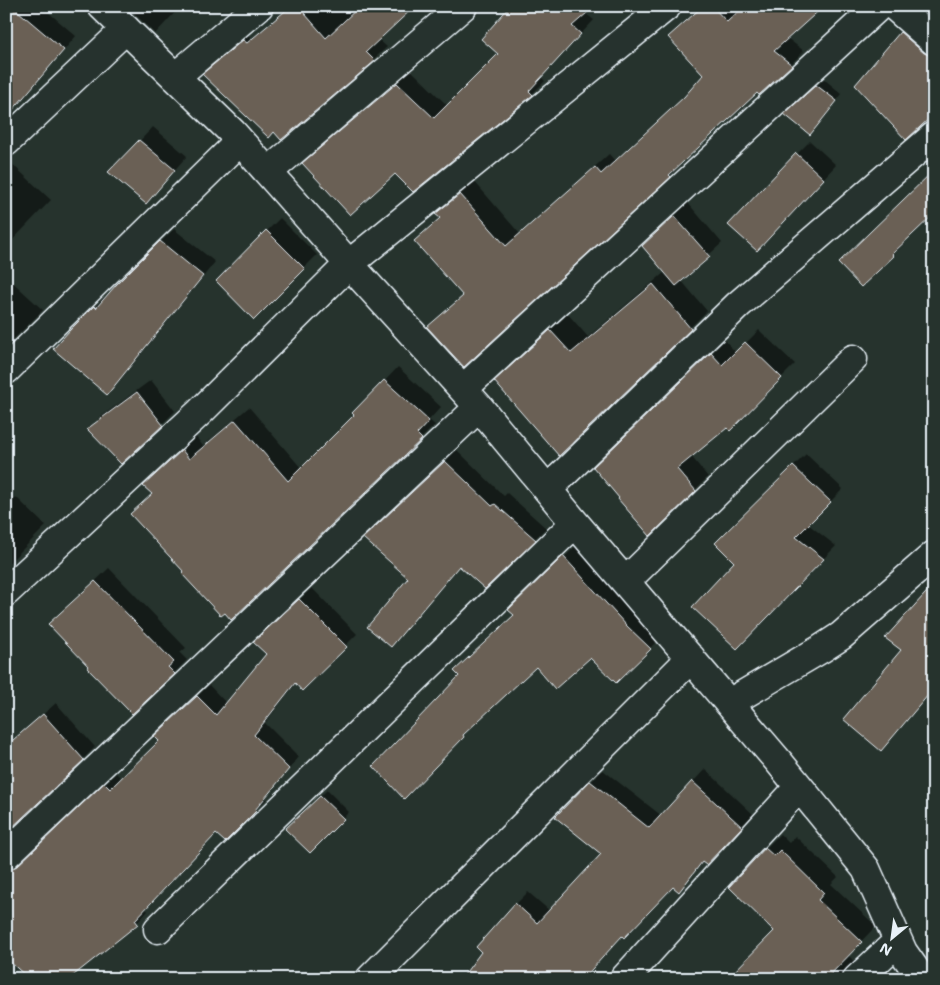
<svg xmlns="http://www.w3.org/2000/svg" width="940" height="985" font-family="'Shantell Sans',sans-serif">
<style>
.shadow{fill:#0007}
.building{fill:#6a6154;stroke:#e8f1f8}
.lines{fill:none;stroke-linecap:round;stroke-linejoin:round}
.street-casing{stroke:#e8f1f8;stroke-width:31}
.street{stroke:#26332d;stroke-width:28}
</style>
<rect width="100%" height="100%" fill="#26332d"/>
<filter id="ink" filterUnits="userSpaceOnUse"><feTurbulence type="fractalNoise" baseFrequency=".02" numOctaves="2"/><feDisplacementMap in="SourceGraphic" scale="10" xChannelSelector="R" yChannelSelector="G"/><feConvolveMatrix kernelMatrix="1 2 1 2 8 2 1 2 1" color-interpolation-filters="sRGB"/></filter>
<g filter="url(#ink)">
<!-- shadow -->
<path class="shadow" d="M6 6H41L76 36 23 99 9 112Z
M127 6H181L155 34Z
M290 6H413L378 39 387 47 338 91 277 19Z
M703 6H737L741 10 787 38 804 51 791 64 757 92 682 161 683 162 670 176 464 365 429 327 464 295 415 241 440 217 437 214 474 181 520 234 609 154 615 161 689 93 704 75Z
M920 6H934V18Z
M585 13 594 20 541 77 545 81 532 94 413 190 395 173 304 163 349 123 354 128 359 116 411 70 448 106 500 54Z
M913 21 934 40V120L923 123 901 33Z
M248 35 323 101 274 130 204 74Z
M824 79 842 94 816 127 792 108Z
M153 127 187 156 146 202 110 172Z
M810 141 836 165 770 236 797 154Z
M934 158V168L929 163Z
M12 164 51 200 6 247V170Z
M688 203 722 243 681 280 707 311 559 455 513 364 568 314 588 337 665 272 655 235Z
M280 218 317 255 254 318 217 281Z
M174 229 215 262 120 380 106 393 71 330Z
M903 241 905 243 861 286 840 263Z
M6 276 43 310 6 347Z
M759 330 795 364 730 429 727 426 691 456 708 477 650 534 620 498 608 454 725 340 736 353Z
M398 367 441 407 429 420 435 425 231 618 185 572 153 493 158 473 196 437 203 446 249 407 302 469 356 415 354 413Z
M151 380 175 411 162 424 89 429 102 416Z
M457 450 504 496 507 493 546 528 485 587 460 565 391 646 410 578 376 527Z
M806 454 843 489 808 524 836 546 749 635 736 562 717 543Z
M16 497 46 526 6 566V507Z
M576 546 661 637 616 682 590 656 536 666 474 724 416 786 461 676 516 614 510 610Z
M109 568 186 648 180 653 187 660 174 673 91 667 64 611Z
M312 588 357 634 302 689 296 683 265 723 299 757 265 798 267 799 225 840 217 833 145 908 148 911 137 923 17 954 6 965V860L22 859 29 856 116 773 122 779 160 741 167 725 209 685 227 704 267 654 266 631Z
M56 703 95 747 83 759 6 747Z
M705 769 753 814 719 851 704 861 679 890 673 885 623 935 583 979 516 904 528 892 550 911 603 854 558 815 603 770 662 816Z
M327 790 349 812 310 851 293 822Z
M780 834 789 843 795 836 838 877 831 884 876 926 848 955 856 963 866 979H729L776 931 765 849Z"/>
<!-- building -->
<path class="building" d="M6 6H12L64 50 6 118Z
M291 6H298L326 38 360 6H415L366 52 375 61 281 140 274 132 269 138 202 74 243 40 247 43Z
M510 6H595L572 26 581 34 529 91 533 95 413 192 395 174 350 215 302 163 397 83 434 118 498 54 481 39Z
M703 6H712L727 22 744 6H824L774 51 792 65 759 95 757 93 669 175 671 177 464 367 427 327 463 296 414 241 440 218 435 214 460 194 506 246 595 167 601 174 684 97 703 75 668 37Z
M900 32 924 53 934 56V114L906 140 855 85Z
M816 85 837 101 810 135 784 114Z
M139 140 175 170 146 204 108 172Z
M796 153 824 179 757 251 728 225Z
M934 170V214L892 254 894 256 861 287 838 263Z
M674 216 710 257 676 286 642 246Z
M266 230 305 269 254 320 216 281Z
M160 241 203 276 107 395 53 349 70 330 94 306 96 308 116 285Z
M653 284 691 329 559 456 494 381 550 330 571 353Z
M745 342 782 378 730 431 727 428 677 469 696 491 650 536 618 499 619 498 593 467 711 353 722 365Z
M384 380 429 421 417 434 422 439 231 620 225 613 221 616 182 574 184 572 130 514 152 494 143 486 182 450 189 459 235 420 288 481 354 415 352 413Z
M137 392 163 425 121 464 87 429Z
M445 461 492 506 495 504 536 540 485 589 459 566 391 647 367 627 408 578 363 538Z
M793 466 831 502 796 537 824 559 737 649 692 607 734 562 715 543Z
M563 556 627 626 651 649 616 683 590 658 555 689 536 667 463 735 464 737 404 799 373 766 459 676 454 671 514 615 508 610Z
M95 581 174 662 168 667 175 674 132 714 87 668 89 667 48 624Z
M934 584V688L881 751 843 719 901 650 885 638Z
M299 599 347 647 302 691 295 683 254 735 289 769 255 810 256 811 225 842 216 834 135 920 138 924 69 979H29L6 958V870L17 866 104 783 110 789 159 741 154 736 197 696 216 715 266 654 253 642Z
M43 714 84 760 6 833V746Z
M590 781 649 828 692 781 742 827 706 865 702 862 679 892 673 887 624 938 622 936 583 979H461L481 952 476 947 515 903 537 923 601 854 555 817Z
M320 796 344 819 310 853 285 829Z
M765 848 774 856 780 850 824 893 818 900 862 942 826 979H727L774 931 729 887Z"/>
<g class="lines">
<defs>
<path id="street" d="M102 6 233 133 349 264 479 407 575 523 779 762 866 869 903 952 922 979
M894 6 934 41
M175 77 259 6
M6 142 126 29
M268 172 463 6
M6 370 240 141
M463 389 879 6
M548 489 738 305 934 136
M626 581 853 359
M6 592 200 412 349 264 667 6
M729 703 821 649 841 636 934 555
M6 855 479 407
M158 929 575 523
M370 979 691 658
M624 979 799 787
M857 979 898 941"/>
</defs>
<!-- street casing -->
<use href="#street" class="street-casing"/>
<!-- street -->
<use href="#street" class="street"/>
</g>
</g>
<!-- margin -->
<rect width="940" height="985" fill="none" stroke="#26332d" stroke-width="25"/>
<rect x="12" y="12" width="915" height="960" fill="none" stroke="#e8f1f8" stroke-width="2" filter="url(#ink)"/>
<!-- north arrow -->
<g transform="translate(892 938) rotate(209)" stroke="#26332d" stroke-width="4" paint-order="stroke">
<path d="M0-4L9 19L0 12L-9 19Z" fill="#e8f1f8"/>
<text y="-8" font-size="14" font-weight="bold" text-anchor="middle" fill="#e8f1f8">N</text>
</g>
</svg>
